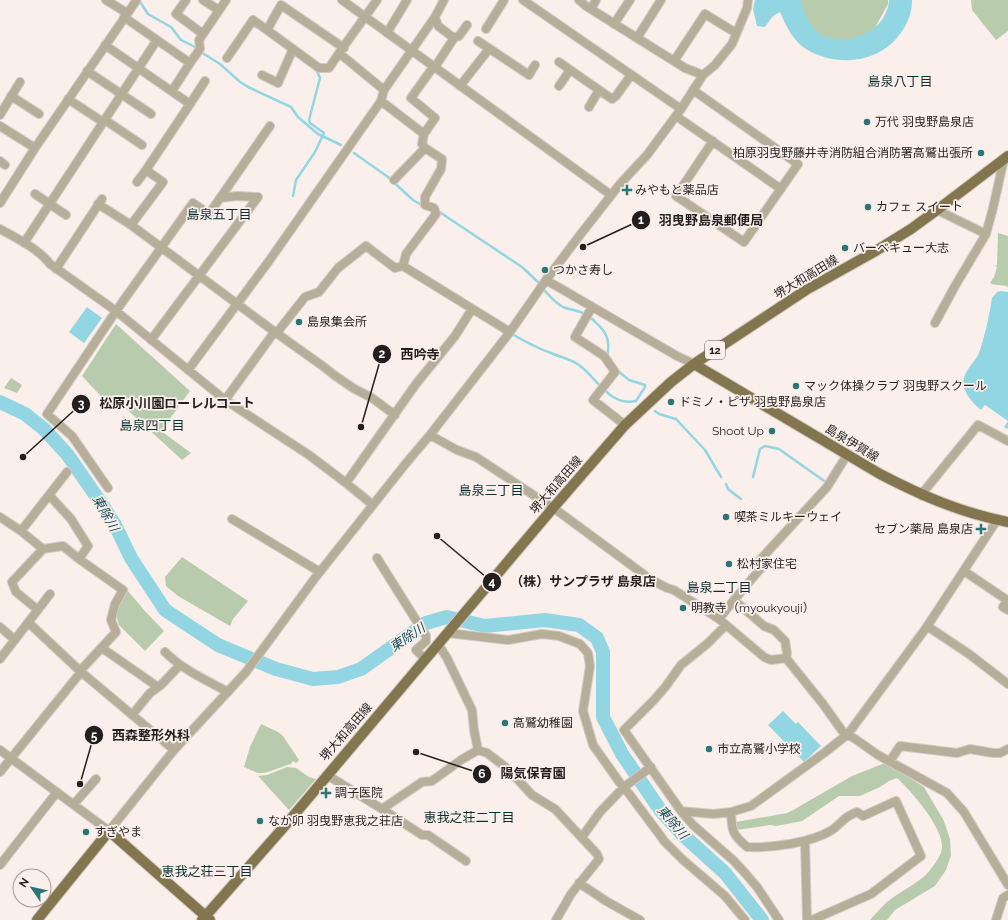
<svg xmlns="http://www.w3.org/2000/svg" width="1008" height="920" font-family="Raleway,'Noto Sans JP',sans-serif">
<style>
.green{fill:#b9cbad}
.water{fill:#93d6e3}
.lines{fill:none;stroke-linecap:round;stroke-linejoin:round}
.stream{stroke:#93d6e3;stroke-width:2.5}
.river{stroke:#93d6e3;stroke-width:14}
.minor-casing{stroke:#d3cac6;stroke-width:10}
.major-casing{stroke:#d3cac6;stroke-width:12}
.minor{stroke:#b6ae98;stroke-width:8}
.major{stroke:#83754d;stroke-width:10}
.poi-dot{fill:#2b7578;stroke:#faefeb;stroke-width:1.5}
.labels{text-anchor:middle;stroke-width:3.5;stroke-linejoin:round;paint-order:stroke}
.shield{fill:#faefeb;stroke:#645d5c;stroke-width:1}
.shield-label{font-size:11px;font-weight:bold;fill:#231f1e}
.poi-label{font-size:12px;fill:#231f1e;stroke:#faefeb;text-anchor:start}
.street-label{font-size:12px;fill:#231f1e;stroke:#faefeb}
.neighbourhood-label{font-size:13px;fill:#0b2f31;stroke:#faefeb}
.water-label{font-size:13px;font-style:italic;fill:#124d57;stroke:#faefeb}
.leader{fill:none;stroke:#231f1e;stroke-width:1.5}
.callout-dot{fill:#231f1e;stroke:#faefeb;stroke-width:1.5}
.mark-label{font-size:12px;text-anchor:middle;font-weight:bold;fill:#fff}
.callout-label{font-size:13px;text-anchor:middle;font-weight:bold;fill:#231f1e;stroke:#faefeb;stroke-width:3.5;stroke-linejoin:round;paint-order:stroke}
</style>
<rect width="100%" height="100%" fill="#faefeb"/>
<!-- green -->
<path class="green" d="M795 0H888V4L871 35 840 43 817 36Z
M971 0H1008V31L996 40 972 10Z
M998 233 1008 236V287C1001 284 996 286 990 283L994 277 997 267 995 266 997 265Z
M116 324 190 391 161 431 191 453 182 460 120 403 110 406 82 376Z
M11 378 22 385 17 393 4 388Z
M182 557 248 601 233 619 230 626 178 596 166 586 165 577Z
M127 590 144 610 164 631 145 651 119 625 116 614 118 604Z
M261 724 278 732 283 736 299 760 296 763 293 761 291 764C282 766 267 774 259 773 254 772 249 769 244 767L250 747Z
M885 763 924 787 944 821 950 839 951 855 946 870 935 886 895 910 887 920H870C875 914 881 908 887 902 898 893 911 887 922 878 928 874 942 856 942 848 944 828 911 791 897 778L889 781 880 787 860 796H839L802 821 776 826 770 825 736 830V822L787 813 795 809 852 776Z
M287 767 296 768 309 777 316 779 289 810 258 776 267 775Z"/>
<!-- water -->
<path class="water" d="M755 0H801C803 14 812 32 826 37 853 47 887 29 889 0H912C912 13 908 23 900 34 879 63 837 68 806 49 793 41 786 26 780 12L773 16 765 27 757 26 753 9Z
M1001 291 1008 292V429L1004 427 1008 421 985 405 981 410C970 401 957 386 967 371 971 364 976 360 979 353 985 335 989 317 992 298L997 292Z
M87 307 102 318 84 343 69 332Z
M783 711 796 724 798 722 821 746 804 762 768 725Z"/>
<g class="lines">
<!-- stream -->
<path class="stream" d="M139 0 148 14 171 27 181 40 197 48
M204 54 220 64 239 81 248 87 291 107 298 117 318 134 341 145
M354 153 388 177 413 200 423 206
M293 196 296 180 315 152 324 133 310 123 309 120 320 78 316 69
M438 211 522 267 539 283
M543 289C549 295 555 303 563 307 570 310 577 310 585 314
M590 317C598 325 607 331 608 343 609 348 607 352 608 357
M512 334C524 341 537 348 551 353 560 357 571 359 579 365 597 378 610 407 636 401L645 387V385L629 380 618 371
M655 411 659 414 676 419 705 450 721 477
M753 477 760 449 765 446 779 449 827 483
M726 484 728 489 741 499"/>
<!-- river -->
<path class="river" d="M0 402 25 414 44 429 67 454 103 506 115 525 131 558 165 610 218 645 276 669 313 679 338 677 361 669 426 623 447 617 485 626 545 620 579 625 597 638 603 652V717L622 754 661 811 682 834 725 873 762 920"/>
<defs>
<path id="minor" d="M106 0 127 13
M186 0 176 14 203 34
M203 0 219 10
M342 0 611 195
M377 0 339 53 384 90
M523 0 681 109
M579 0 586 6 685 68 703 75
M591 9 596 0
M124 17 190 63 200 49 199 40 226 0
M614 24 630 0
M486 29 504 0
M387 33 407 0
M454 38 459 36 467 25
M637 38 661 0
M478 41 529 75 535 65
M105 45 190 104 146 170 163 182 131 225 275 332 324 367 334 375 353 388 372 398 395 415
M339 53 329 68H319L267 30 281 5 344 48
M227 58 253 20 267 30
M674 61 705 14 736 33
M559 62 612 99 616 96 631 75
M87 71 151 114
M262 75 278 83 293 49
M460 86 489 49
M559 86 570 70
M693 90 798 164 744 242 676 196 713 141
M172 91 190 63
M11 96 39 114
M68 99 103 122
M381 101 424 134
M190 104 205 81
M589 107 599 90
M0 115 20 82
M676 116 781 189
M105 120 142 145
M0 126 35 148
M0 161 5 165
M394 180 425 148
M137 182 146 170
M35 194 66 215
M220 198 237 196 258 197
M0 203 35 148 136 1
M98 204 131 225
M937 210 986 234
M0 229C15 237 40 250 50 264L116 311 225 400 309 455 346 483 373 505
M24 243 157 40
M403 266 406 254 436 214 434 208 425 205V197L441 169 442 159 425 148 422 144 424 134 435 118 411 98 431 70 435 67 454 38 438 26 435 17
M56 269 102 199
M546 280 677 356 694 364
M592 307 575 337 604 356 615 372 593 400 625 425
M935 323 955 286 986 234 993 208 1004 159
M151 340 258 197
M188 370 269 261 381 101 384 90 435 17 444 0
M225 400 273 334 279 330 305 297 319 292 338 268 366 246 395 268 403 266 510 332
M430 435 457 450 476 457 559 512 650 579 667 588 674 590 719 619 764 657 771 660 786 658 823 704 843 732 848 734 878 755 947 793 964 812 1008 885
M346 483 416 384 455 336 472 309
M108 488 72 436 47 414 116 311 193 203 209 214 270 126
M49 495 71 519 88 546 79 559
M922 496 925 490 978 425 1008 441
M0 517 21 531 43 549
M232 519 320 572
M21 531 67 472
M377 558 426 636V641L416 650 425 659
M964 571 1007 600 1003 607 1008 610
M38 610 16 592 12 582 43 549 63 546 79 559 123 590 115 604 111 620 116 632 80 671
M719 619 734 600
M29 623 80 671 174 750
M726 625 707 644 681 665 666 686 654 700 624 730 681 811 713 814 731 812 751 806 824 753 848 734 926 628 997 520
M0 627 15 640
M926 628H930L969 654 1008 684
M448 633 508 640 542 634 559 636 580 644 588 653 590 666 583 711 591 738 593 745 620 783 624 787 665 842 682 859 725 896 745 920
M438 644 447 658 472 710 474 730 478 750
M102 648 158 687
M165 652C183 670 206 680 228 692
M786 658 787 653 785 641 774 630 764 626 734 600 762 567 759 564V561L827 487 847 455
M0 659 50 594
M132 715 150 693 161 685 180 665
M0 750 109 831 174 750 246 672 315 578 407 462 430 435 510 332 546 280 580 235 620 184 647 155 681 109 703 75 715 65 732 44 747 8 748 0
M890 761 900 746 957 753 970 749 993 753H1000L1008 749
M0 772 81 672
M327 775 382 809 422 835H428L466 861
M74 804 96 779
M382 809 422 782 432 781 461 760 478 750 487 753 508 769 532 795 555 809 597 854 599 859 571 894 556 920
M681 811 693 825 734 861 745 873 757 887 779 920
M731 812C732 832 732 834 747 847 772 848 811 843 832 830 842 823 843 817 857 812L863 816 896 801 921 856 871 894 812 920
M582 837 600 812 624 787 651 767
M805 841 807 920
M0 865 57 792
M579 883 606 901 640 920
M996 920 1003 898 1008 895"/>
<path id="major" d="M694 364 880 474C922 496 962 513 1008 522
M37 920 109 831 210 920
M202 920 283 828 553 508 625 425 671 382 694 364 806 290 874 252 911 229 937 210 1008 156"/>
</defs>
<!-- minor casing -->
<use href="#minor" class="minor-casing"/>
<!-- major casing -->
<use href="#major" class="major-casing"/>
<!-- minor -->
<use href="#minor" class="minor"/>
<!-- major -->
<use href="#major" class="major"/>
</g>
<!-- markers -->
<g class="poi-dot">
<circle cx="867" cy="122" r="4"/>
<circle cx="981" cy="153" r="4"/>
<path d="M625 184h4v4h4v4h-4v4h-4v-4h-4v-4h4z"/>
<circle cx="868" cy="207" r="4"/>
<circle cx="845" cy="248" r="4"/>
<circle cx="545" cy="270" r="4"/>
<circle cx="299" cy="322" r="4"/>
<circle cx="796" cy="386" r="4"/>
<circle cx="671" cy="402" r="4"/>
<circle cx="772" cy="431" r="4"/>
<circle cx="726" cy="517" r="4"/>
<path d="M979 523h4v4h4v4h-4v4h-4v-4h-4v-4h4z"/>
<circle cx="729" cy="564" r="4"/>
<circle cx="683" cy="608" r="4"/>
<circle cx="505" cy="723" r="4"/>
<circle cx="709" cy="749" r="4"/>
<path d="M324 787h4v4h4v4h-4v4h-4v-4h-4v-4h4z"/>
<circle cx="260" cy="821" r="4"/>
<circle cx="86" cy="832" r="4"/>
</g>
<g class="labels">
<!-- shield labels -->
<rect class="shield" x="705" y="341" width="20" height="18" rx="3"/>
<g class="shield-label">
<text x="715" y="354">12</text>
</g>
<!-- poi labels -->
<g class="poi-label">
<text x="875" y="126">万代 羽曳野島泉店</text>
<text x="973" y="157" text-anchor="end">柏原羽曳野藤井寺消防組合消防署高鷲出張所</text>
<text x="635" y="194">みやもと薬品店</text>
<text x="876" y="211">カフェ スイート</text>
<text x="853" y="252">バーベキュー大志</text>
<text x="553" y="274">つかさ寿し</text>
<text x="307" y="326">島泉集会所</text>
<text x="804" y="390">マック体操クラブ 羽曳野スクール</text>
<text x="679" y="406">ドミノ・ピザ 羽曳野島泉店</text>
<text x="764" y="435" text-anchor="end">Shoot Up</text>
<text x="734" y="521">喫茶ミルキーウェイ</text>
<text x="973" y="533" text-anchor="end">セブン薬局 島泉店</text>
<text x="737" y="568">松村家住宅</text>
<text x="691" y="612">明教寺（myoukyouji）</text>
<text x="513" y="727">高鷲幼稚園</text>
<text x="717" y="753">市立高鷲小学校</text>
<text x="335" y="797">調子医院</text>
<text x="268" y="825">なか卯 羽曳野恵我之荘店</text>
<text x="94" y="836">すぎやま</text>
</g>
<!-- street labels -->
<g class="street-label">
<text transform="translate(806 277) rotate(-31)" y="4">堺大和高田線</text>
<text transform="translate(852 443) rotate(31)" y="4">島泉伊賀線</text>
<text transform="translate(556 485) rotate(-49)" y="4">堺大和高田線</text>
<text transform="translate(346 732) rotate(-49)" y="4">堺大和高田線</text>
</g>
<!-- neighbourhood labels -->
<g class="neighbourhood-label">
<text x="900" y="86">島泉八丁目</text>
<text x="219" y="219">島泉五丁目</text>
<text x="152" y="430">島泉四丁目</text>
<text x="491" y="495">島泉三丁目</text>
<text x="719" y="592">島泉二丁目</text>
<text x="469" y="822">恵我之荘二丁目</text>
<text x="207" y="876">恵我之荘三丁目</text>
</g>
<!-- water labels -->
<g class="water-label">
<text transform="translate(106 513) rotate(60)" y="5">東除川</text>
<text transform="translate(407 637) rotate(-34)" y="5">東除川</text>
<text transform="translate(673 822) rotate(49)" y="5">東除川</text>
</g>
</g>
<!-- callouts -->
<path class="leader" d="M583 247L641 220M361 427L382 354M23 457L81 404M437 536L492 582M80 784L94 735M416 752L482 774"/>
<g class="callout-dot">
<circle cx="583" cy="247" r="4"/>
<circle cx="361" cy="427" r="4"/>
<circle cx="23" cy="457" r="4"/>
<circle cx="437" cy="536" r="4"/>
<circle cx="80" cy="784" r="4"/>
<circle cx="416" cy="752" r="4"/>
<circle cx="641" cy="220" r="10"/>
<circle cx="382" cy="354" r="10"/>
<circle cx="81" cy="404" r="10"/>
<circle cx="492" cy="582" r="10"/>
<circle cx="94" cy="735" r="10"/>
<circle cx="482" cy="774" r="10"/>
</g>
<g class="mark-label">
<text x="641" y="224">1</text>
<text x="382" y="358">2</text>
<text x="81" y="408">3</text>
<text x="492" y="586">4</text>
<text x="94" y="740">5</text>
<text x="482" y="778">6</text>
</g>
<g class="callout-label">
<text x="711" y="225">羽曳野島泉郵便局</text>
<text x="420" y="359">西吟寺</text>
<text x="177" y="408">松原小川園ローレルコート</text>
<text x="583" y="586">（株）サンプラザ 島泉店</text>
<text x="151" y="740">西森整形外科</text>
<text x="533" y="778">陽気保育園</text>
</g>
<!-- north arrow -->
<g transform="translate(32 888) rotate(304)"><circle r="19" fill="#faefeb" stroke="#a49c99"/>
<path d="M0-3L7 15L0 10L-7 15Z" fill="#2b7578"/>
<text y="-6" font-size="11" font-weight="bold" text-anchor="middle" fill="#231f1e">N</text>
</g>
</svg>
